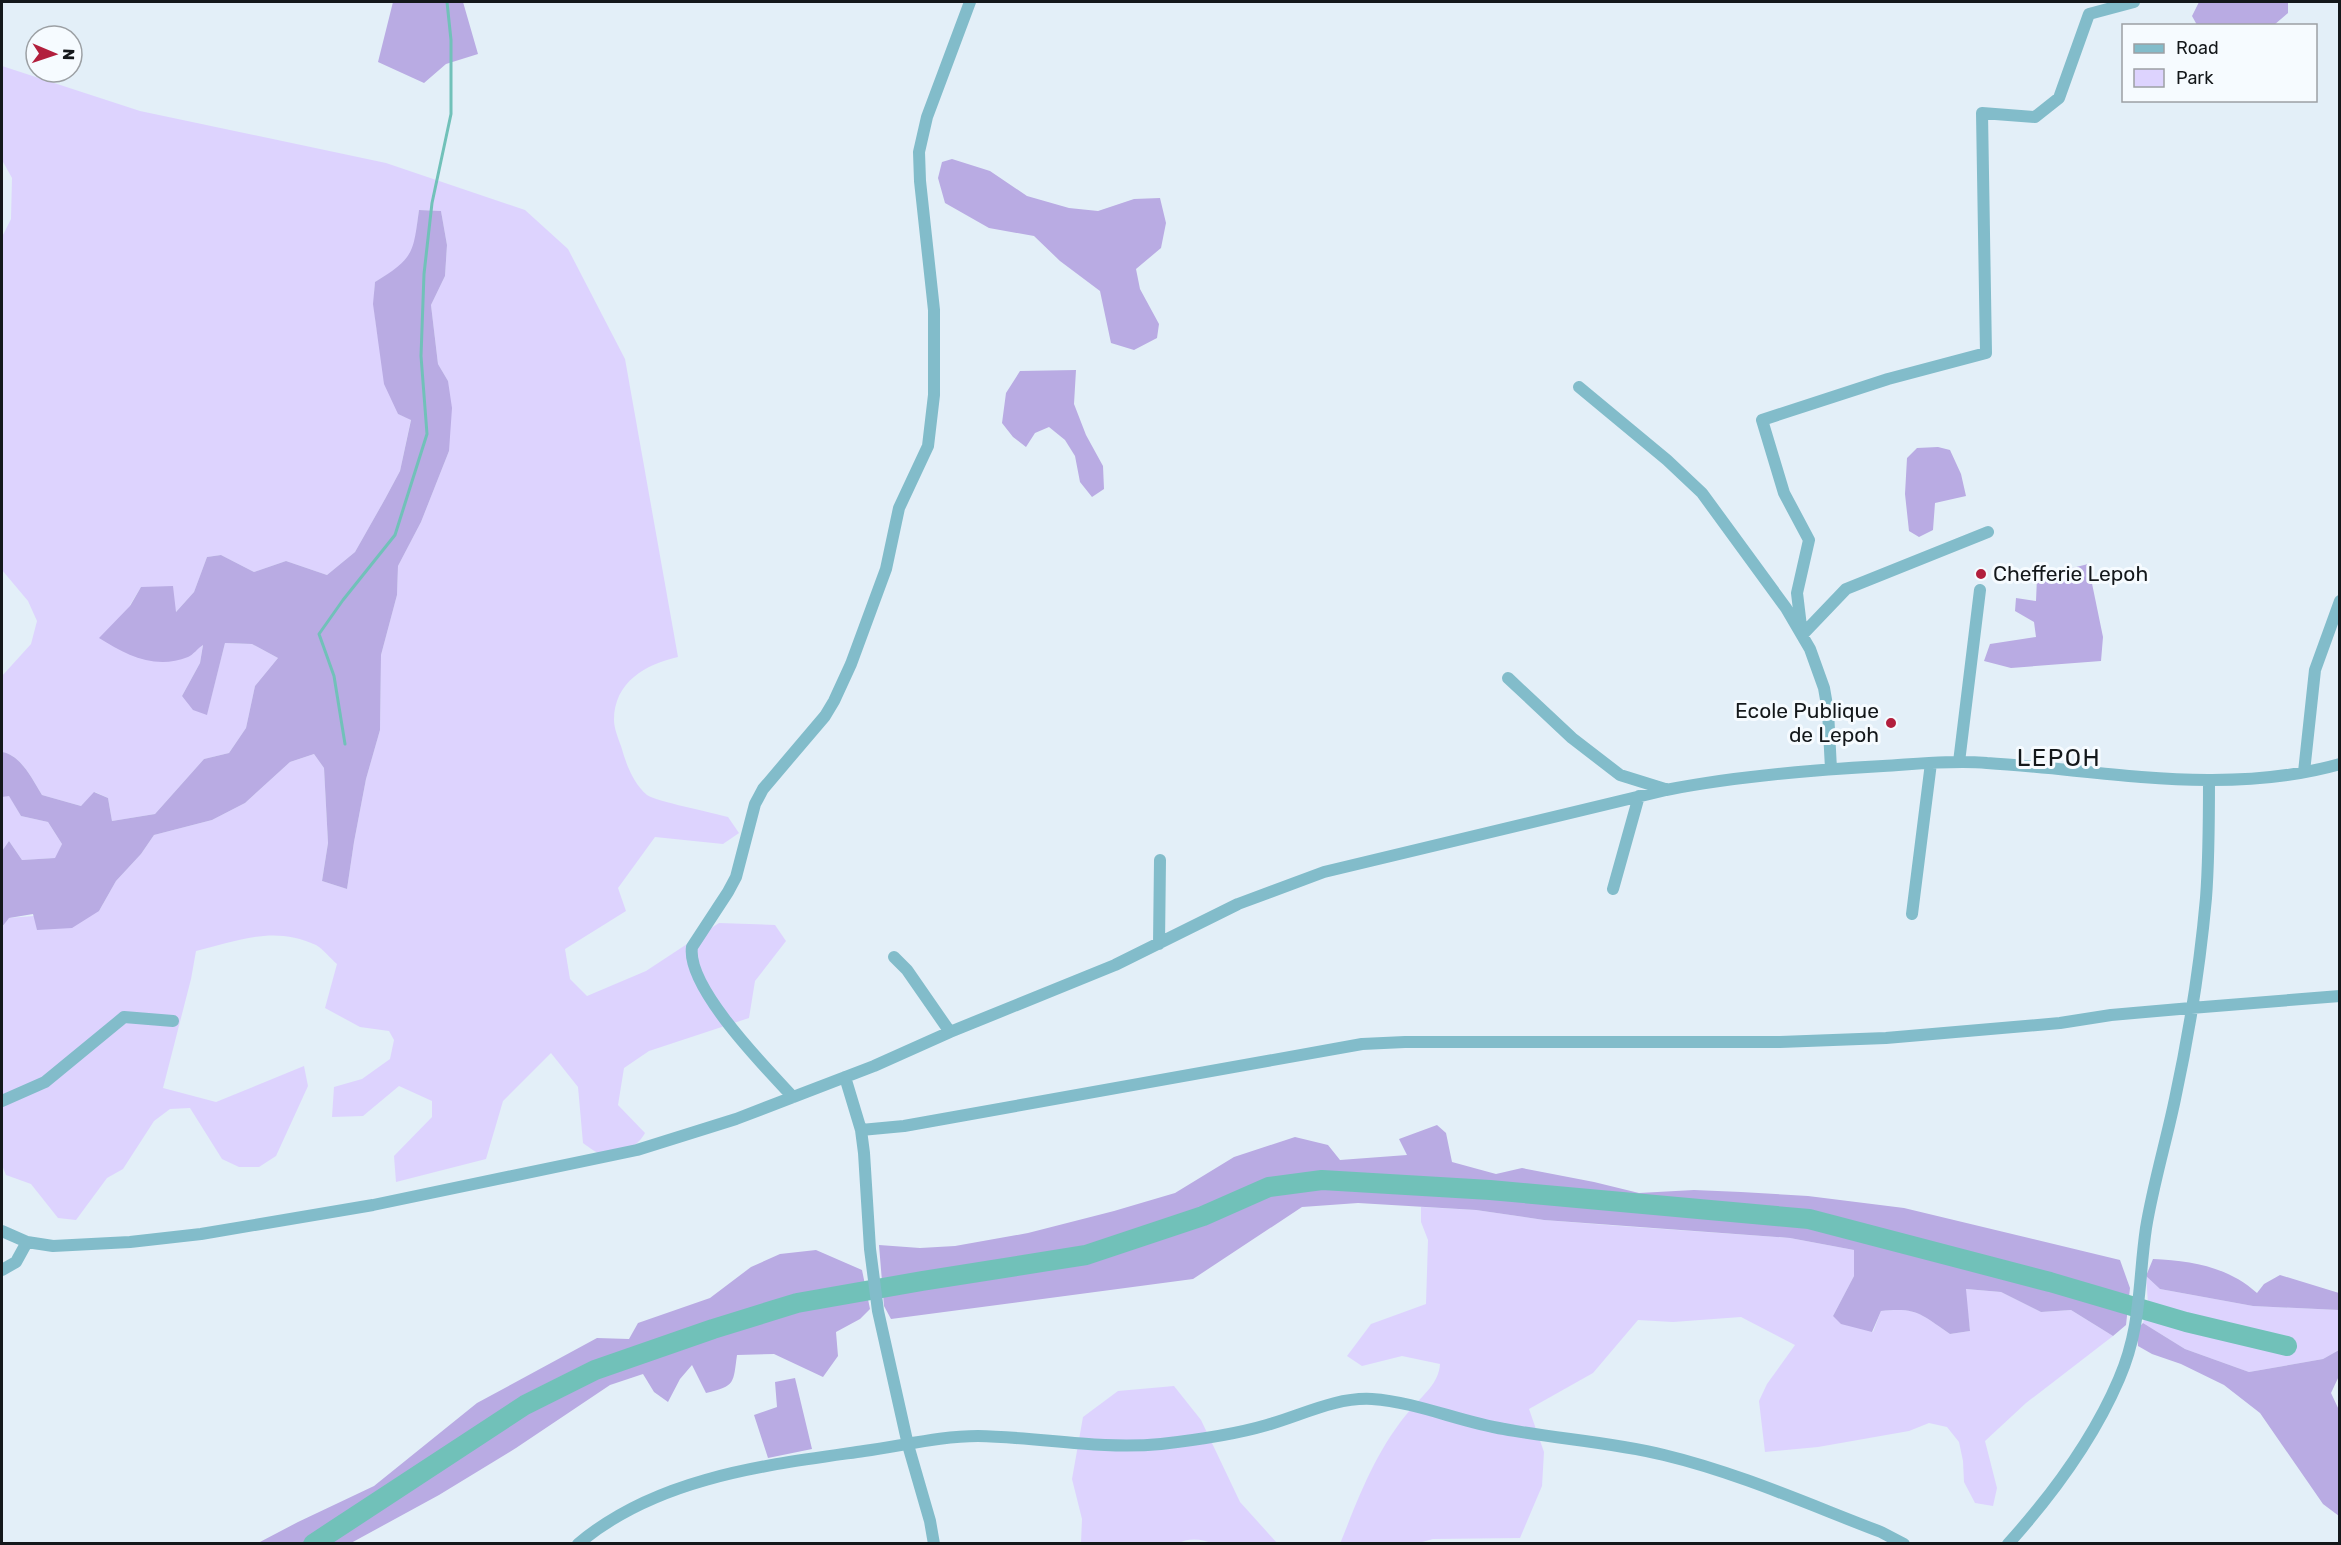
<svg xmlns="http://www.w3.org/2000/svg" width="2341" height="1545" font-family="Rubik,sans-serif">
<style>
.green{fill:#ddd3fe}
.forest{fill:#b9abe3}
.lines{fill:none;stroke-linecap:round;stroke-linejoin:round}
.stream{stroke:#71c1b9;stroke-width:3}
.river{stroke:#71c1b9;stroke-width:20}
.street{stroke:#82bcca;stroke-width:12}
.poi-dot{fill:#b21f3d;stroke:#f6fbff;stroke-width:2}
.labels{text-anchor:middle;stroke-width:6;stroke-linejoin:round;paint-order:stroke}
.poi-label{font-size:21px;fill:#14181b;stroke:#f6fbff;text-anchor:start}
.quarter-label{font-size:24px;letter-spacing:1.5px;fill:#14181b;stroke:#f6fbff}
</style>
<rect width="100%" height="100%" fill="#e3eff8"/>
<!-- green -->
<path class="green" d="M2 66 140 111 386 163 525 210 568 249 625 359 678 657C646 664 614 682 614 720 614 728 618 738 621 746 626 764 633 783 647 795 655 801 714 813 728 817L739 833 723 844 655 837 618 888 626 911 565 949 570 979 587 996 646 971 719 923 775 925 786 941 755 981 749 1018 649 1051 624 1068 618 1105 645 1133C638 1146 621 1156 605 1155 597 1154 590 1148 583 1143L578 1087 551 1053 503 1101 486 1159 396 1182 394 1156 432 1117V1101L399 1086 363 1116 332 1117 334 1087 362 1079 390 1059 394 1040 389 1031 360 1027 325 1008 337 964C330 958 323 949 316 945 274 925 237 941 196 951L191 979 163 1088 216 1102 304 1066 308 1086 276 1156 259 1167H239L222 1159 190 1108 170 1109 154 1121 123 1169 107 1178 76 1220 58 1218 31 1184 6 1175 2 1165V928L8 918 99 911 116 881 141 854 154 835 212 820 245 803 290 762 314 754 324 768 328 843 322 881 347 889 354 842 366 779 380 730 381 655 397 595 398 566 421 522 449 451 448 381 438 364 431 305 445 276 447 245 441 211 419 210 414 250 398 268 375 282C370 327 387 371 398 414L411 419 400 471 385 499 355 552 327 575 286 561 254 572 221 555 207 557 194 592 175 613 141 587 130 605 203 644 200 663 182 696 207 714 225 643 252 644 278 658 255 686 246 728 229 753 204 759 155 814 112 821 108 798 95 792 81 806 42 795C32 779 21 755 2 752V676L31 644 37 621 28 601 2 570V237L11 219 12 178 2 160Z
M9 795 21 816 48 822 62 844 56 858 22 860 9 841 2 851V797Z
M1421 1207 1476 1210 1544 1220 1619 1226 1790 1238 1854 1250V1276L1833 1316 1873 1332 1881 1311C1918 1307 1921 1314 1950 1334L1970 1331 1965 1289 2001 1292 2041 1312 2071 1310 2113 1336 2026 1403 1985 1441 1997 1488 1993 1506 1975 1503 1964 1482 1963 1461 1959 1442 1947 1427 1929 1423 1909 1431 1818 1447 1765 1452 1759 1401 1767 1384 1795 1345 1741 1317 1673 1322 1638 1320 1593 1373 1529 1409 1544 1452 1542 1486 1520 1538 1433 1539 1415 1544H1340C1359 1496 1377 1448 1411 1409 1423 1395 1439 1383 1440 1364L1402 1356 1362 1366 1347 1356 1371 1324 1426 1304 1428 1240 1421 1222Z
M2146 1276 2160 1289 2253 1306 2339 1310V1350L2323 1359 2249 1372 2185 1349 2143 1323 2148 1303Z
M1174 1386 1201 1420 1240 1502 1277 1543 1214 1544C1202 1539 1189 1537 1177 1544L1081 1543 1082 1519 1072 1479 1083 1417 1118 1391Z"/>
<!-- forest -->
<path class="forest" d="M393 2H463L478 54 446 64 424 83 378 62Z
M2199 2H2288V13L2274 25H2197L2192 16Z
M952 159 990 171 1027 196 1069 208 1098 211 1134 199 1160 198 1166 223 1161 248 1136 269 1140 289 1159 324 1157 338 1134 350 1111 343 1100 291 1060 261 1034 236 989 228 945 203 938 178 942 162Z
M419 210 441 211 447 245 445 276 431 305 438 364 448 381 452 408 449 451 421 522 398 566 397 595 381 655 380 730 366 779 354 842 347 889 322 881 328 843 324 768 314 754 290 762 245 803 212 820 154 835 141 854 116 881 99 911 72 928 37 930 33 914 9 918 2 927V851L9 841 22 860 55 858 62 844 48 822 21 816 9 796 2 797V752C21 755 32 779 42 795L81 806 94 792 108 798 112 821 155 814 204 759 229 753 246 728 255 686 278 658 252 644 225 643 207 715 193 710 182 696 200 663 203 645C198 648 193 655 188 657 155 670 126 655 99 638L130 606 141 587 173 586 176 612 194 592 207 557 221 555 254 572 286 561 327 575 355 552 385 499 400 471 411 420 398 414 384 384 373 304 375 282C414 258 413 254 419 210Z
M1076 370 1074 404 1086 435 1103 466 1104 489 1092 497 1080 482 1075 456 1065 440 1049 427 1035 433 1026 447 1013 437 1002 423 1006 393 1020 371Z
M1938 447 1950 450 1961 474 1966 496 1935 503 1933 530 1919 537 1909 531 1905 494 1907 458 1917 448Z
M2088 564 2103 637 2101 661 2011 668 1984 661 1990 644 2036 637 2034 622 2015 611 2016 598 2036 601 2037 577Z
M1437 1125 1446 1133 1452 1162 1496 1174 1522 1168 1594 1182 1639 1193 1694 1190 1741 1192 1808 1196 1904 1208 2120 1260 2130 1288 2126 1325 2113 1336 2071 1310 2041 1312 2001 1292 1966 1289 1970 1331 1950 1334C1921 1314 1917 1307 1881 1311L1872 1332 1841 1324 1833 1316 1854 1276V1250L1790 1238 1544 1220 1476 1210 1358 1203 1302 1207 1193 1279 891 1319 884 1306 879 1245 920 1248 955 1246 1028 1233 1114 1211 1175 1193 1234 1157 1295 1137 1328 1145 1340 1160 1407 1155 1399 1139Z
M816 1250 862 1270 870 1309 860 1319 836 1332 838 1356 823 1377 774 1354 737 1355C733 1383 736 1386 706 1393L692 1365 680 1379 668 1402 654 1392 643 1374 610 1385 516 1448 439 1495 351 1543H258L298 1522 374 1486 477 1403 597 1338 629 1339 638 1323 710 1298 751 1267 780 1254Z
M2153 1259C2191 1261 2227 1266 2257 1293L2264 1284 2280 1275 2339 1293V1310L2253 1306 2160 1289 2146 1276Z
M2143 1323 2185 1349 2249 1372 2323 1359 2339 1350V1376L2331 1393 2339 1410V1516L2323 1504 2260 1413 2224 1385 2181 1364 2152 1354 2138 1346 2137 1329Z
M795 1378 812 1449 768 1458 754 1415 777 1407 775 1382Z"/>
<g class="lines">
<!-- stream -->
<path class="stream" d="M345 744 334 676 319 634 343 600 395 535 427 434 421 356 424 274 432 203 451 114V40L447 2"/>
<!-- river -->
<path class="river" d="M313 1544 525 1405 595 1370 713 1329 797 1303 922 1281 1086 1255 1203 1216 1269 1187 1322 1180 1490 1190 1809 1219 2050 1282 2186 1322 2287 1346"/>
<!-- street -->
<path class="street" d="M1579 387 1667 460 1702 493 1786 608 1810 649 1824 688 1828 711 1831 769
M1988 532 1846 589 1802 635 1797 593 1809 540 1784 493 1762 420 1888 379 1986 353 1982 113 2035 117 2059 98 2089 14 2134 2
M1508 678 1572 738 1620 775 1665 789
M1959 762 1980 590
M2304 772 2315 670 2340 601
M1613 889 1639 796
M1912 914 1931 763
M1159 944 1160 860
M894 957 907 970 950 1032
M845 1077 861 1130 864 1153 870 1249 878 1311 908 1445 930 1521 934 1544
M793 1097C766 1068 686 987 692 947L728 892 736 877 755 804 763 789 825 716 834 701 851 664 886 569 899 508 928 446 934 395V310L920 181 919 152 927 117 970 2
M2 1101 45 1082 124 1017 173 1021
M861 1130 904 1126 1362 1044 1405 1042H1780L1886 1038 2060 1023 2111 1015 2191 1008 2340 996
M2 1231 27 1242 53 1246 130 1242 201 1234 373 1205 637 1150 736 1119 874 1066 950 1032 1115 965 1238 904 1324 872 1666 790C1738 776 1810 770 1883 766 1917 764 1953 760 1987 763 2104 770 2224 797 2340 764
M2 1270 16 1262 27 1242
M578 1544C657 1477 766 1465 864 1451 902 1446 940 1436 978 1436 1040 1437 1099 1450 1161 1444 1196 1440 1233 1435 1267 1425 1302 1415 1336 1397 1372 1399 1417 1402 1460 1422 1504 1429 1557 1439 1612 1442 1664 1455 1739 1473 1810 1505 1881 1532L1904 1544
M2008 1544C2053 1494 2093 1440 2119 1379 2142 1326 2138 1282 2146 1228 2153 1185 2166 1142 2175 1099 2189 1034 2200 965 2206 898 2209 859 2209 819 2209 780"/>
</g>
<!-- markers -->
<g class="poi-dot">
<circle cx="1981" cy="574" r="6"/>
<circle cx="1891" cy="723" r="6"/>
</g>
<g class="labels">
<!-- poi labels -->
<g class="poi-label">
<text x="1993" y="581">Chefferie Lepoh</text>
<text x="1879" y="718" text-anchor="end">Ecole Publique<tspan x="1879" dy="24">de Lepoh</tspan></text>
</g>
<!-- quarter labels -->
<g class="quarter-label">
<text x="2059" y="766">LEPOH</text>
</g>
</g>
<!-- border -->
<rect width="2341" height="1545" fill="none" stroke="#14181b" stroke-width="6"/>
<!-- legend -->
<rect x="2122" y="24" width="195" height="78" fill="#f6fbff" stroke="#9ca0a4" stroke-width="1.5"/>
<rect x="2134" y="44" width="30" height="9" fill="#82bcca" stroke="#9ca0a4" stroke-width="1.5"/>
<text x="2176" y="54" font-size="18" fill="#14181b">Road</text>
<rect x="2134" y="69" width="30" height="18" fill="#ddd3fe" stroke="#9ca0a4" stroke-width="1.5"/>
<text x="2176" y="84" font-size="18" fill="#14181b">Park</text>
<!-- north arrow -->
<g transform="translate(54 54) rotate(92)"><circle r="28" fill="#f6fbff" stroke="#9ca0a4" stroke-width="1.5"/>
<path d="M0-4.5L10 22L0 15L-10 22Z" fill="#b21f3d"/>
<text y="-9" font-size="16" font-weight="bold" text-anchor="middle" fill="#14181b">N</text>
</g>
</svg>
